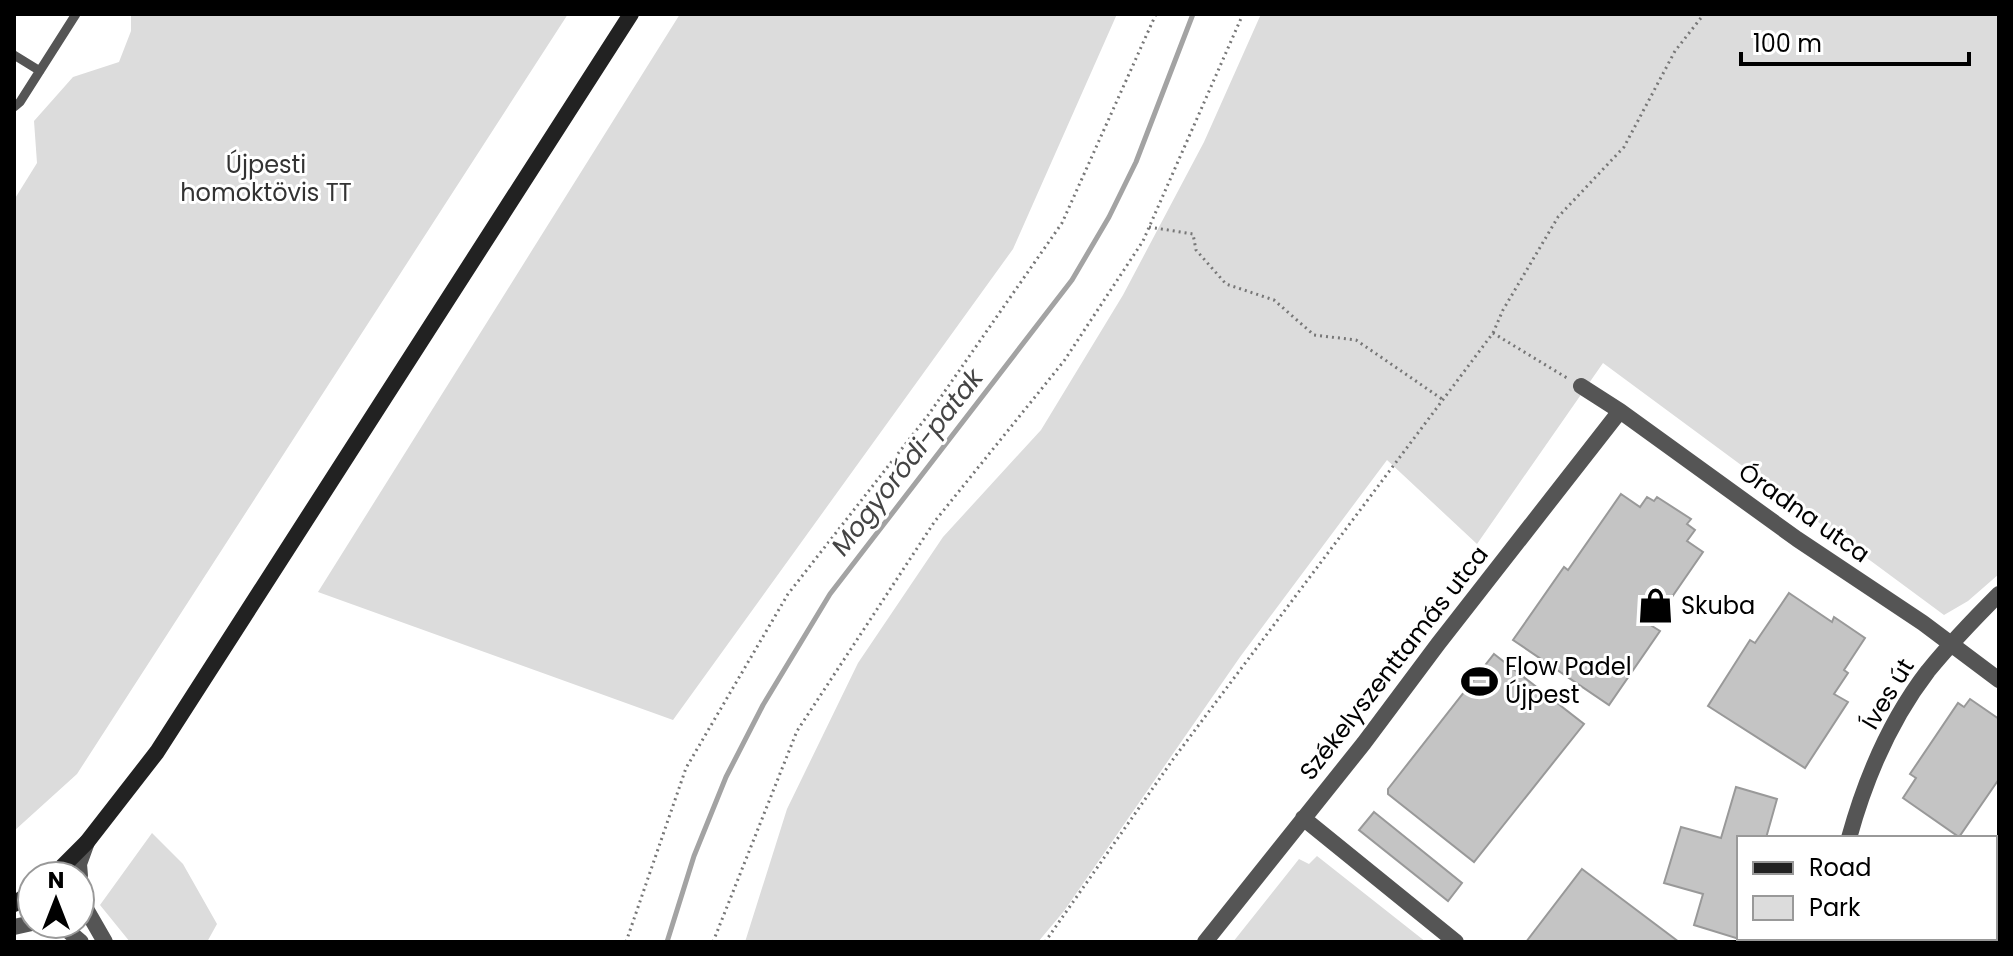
<svg xmlns="http://www.w3.org/2000/svg" width="2013" height="956" font-family="Poppins,sans-serif">
<style>
.green{fill:#dcdcdc}
.lines{fill:none;stroke-linecap:round;stroke-linejoin:round}
.stream{stroke:#a3a3a3;stroke-width:5}
.building{fill:#c4c4c4;stroke:#999;stroke-width:2}
.path{stroke:#777;stroke-width:3;stroke-dasharray:2 4;stroke-linecap:butt}
.service{stroke:#555;stroke-width:9}
.minor{stroke:#555;stroke-width:16}
.tertiary{stroke:#555;stroke-width:16}
.secondary{stroke:#222;stroke-width:16}
.labels{text-anchor:middle;stroke-width:6;stroke-linejoin:round;paint-order:stroke}
.park-label{font-size:24px;fill:#333;stroke:#fff}
.street-label{font-size:24px;fill:#000;stroke:#fff}
.poi-label{font-size:24px;fill:#000;stroke:#fff;text-anchor:start}
.water-label{font-size:26px;font-style:italic;fill:#444;stroke:#fff}
</style>
<rect width="100%" height="100%" fill="#fff"/>
<!-- green -->
<path class="green" d="M131 14H568L77 774 14 831V200L37 163 34 121 73 77 119 62 131 31Z
M680 14H1117L1013 249 673 720 318 592Z
M1261 14H1999V574L1968 601 1944 615 1603 363 1477 544 1387 460 1240 657 1064 911 1038 942H745L787 809 858 663 943 537 1041 430 1123 295 1204 142Z
M152 833 183 864 217 924 207 942H130L100 905Z
M1317 856 1426 942H1233L1299 859 1309 864Z"/>
<g class="lines">
<!-- stream -->
<path class="stream" d="M667 942 694 856 726 777 763 705 830 594 1072 280 1109 217 1136 162 1193 14"/>
</g>
<!-- building -->
<path class="building" d="M1621 494 1640 507 1647 497 1654 501 1657 497 1691 519 1687 524 1695 530 1687 541 1703 552 1652 626 1660 631 1609 705 1513 640 1564 567 1568 570Z
M1789 593 1832 622 1834 617 1865 638 1844 670 1848 673 1834 694 1848 702 1805 768 1708 706 1750 640 1755 643Z
M1494 654 1584 724 1474 862 1388 794V789Z
M1970 699 1999 719V779L1959 837 1903 798 1916 778 1910 774 1958 703 1964 707Z
M1736 787 1777 799 1766 838H1739V939L1694 925 1703 894 1664 883 1681 827 1721 838Z
M1374 812 1462 883 1448 901 1359 830Z
M1582 869 1679 942H1526Z"/>
<g class="lines">
<!-- path -->
<path class="path" d="M1149 227 1193 234 1196 250 1226 284 1274 300 1314 335 1356 340 1442 399
M1493 333 1503 310 1558 217 1624 147 1675 51 1704 14
M626 942 686 768 788 594 929 414 1062 223 1156 14
M713 942 797 731 935 521 1064 361 1143 241 1243 14
M1045 942 1174 758 1493 333 1567 378"/>
<!-- service -->
<path class="service" d="M14 55 40 71
M14 107 20 102 76 14"/>
<!-- minor -->
<path class="minor" d="M1581 386 1620 411 1797 539 1923 623 1999 680
M1303 818 1456 942
M1849 838C1865 780 1891 719 1928 671 1950 644 1974 619 1999 594
M1205 942 1364 743 1438 644 1620 411
M1823 942 1824 938"/>
<!-- tertiary -->
<path class="tertiary" d="M80 876 79 864 87 842
M80 885 82 902 105 942
M60 924 81 942
M14 927 32 923"/>
<!-- secondary -->
<path class="secondary" d="M53 876 87 842 157 752 631 14
M14 904 32 892"/>
</g>
<!-- icons -->
<defs>
<symbol id="shop-bare" viewBox="-9 -9 18 18"><path d="M-5-2.5h2.3a2.7 3.5 0 0 1 5.4 0H5L5.5 6h-11ZM-1.5-2.5h3a1.5 2.3 0 0 0-3 0Z" fill="#000" stroke="#fff" stroke-width="2.5" paint-order="stroke"/></symbol>
<symbol id="stadium-bare" viewBox="-9 -9 18 18"><path d="M0-5a6.5 5 0 1 0 0 10a6.5 5 0 1 0 0-10ZM-3.5-1.8h7v3.6h-7Z" fill="#000" stroke="#fff" stroke-width="2.5" paint-order="stroke"/></symbol>
</defs>
<g fill-rule="evenodd">
<use href="#shop-bare" x="1630" y="580" width="51" height="51"/>
<use href="#stadium-bare" x="1454" y="656" width="51" height="51"/>
</g>
<g class="labels">
<!-- park labels -->
<g class="park-label">
<text x="266" y="173">Újpesti<tspan x="266" dy="28">homoktövis TT</tspan></text>
</g>
<!-- street labels -->
<g class="street-label">
<text transform="translate(1804 513) rotate(35)" y="8">Óradna utca</text>
<text transform="translate(1394 663) rotate(-52)" y="8">Székelyszenttamás utca</text>
<text transform="translate(1888 694) rotate(-59)" y="8">Íves út</text>
</g>
<!-- poi labels -->
<g class="poi-label">
<text x="1681" y="614">Skuba</text>
<text x="1505" y="675">Flow Padel<tspan x="1505" dy="28">Újpest</tspan></text>
</g>
<!-- water labels -->
<g class="water-label">
<text transform="translate(907 462) rotate(-52)" y="9">Mogyoródi-patak</text>
</g>
</g>
<!-- border -->
<rect width="2013" height="956" fill="none" stroke="#000000" stroke-width="32"/>
<!-- legend -->
<rect x="1737" y="836" width="260" height="104" fill="#ffffff" stroke="#999999" stroke-width="2"/>
<rect x="1753" y="862" width="40" height="12" fill="#222222" stroke="#999999" stroke-width="2"/>
<text x="1809" y="876" font-size="24" fill="#000000">Road</text>
<rect x="1753" y="896" width="40" height="24" fill="#dcdcdc" stroke="#999999" stroke-width="2"/>
<text x="1809" y="916" font-size="24" fill="#000000">Park</text>
<!-- north arrow -->
<g transform="translate(56 900)"><circle r="38" fill="#ffffff" stroke="#999999" stroke-width="2"/>
<path d="M0-6L14 30L0 20L-14 30Z" fill="#000000"/>
<text y="-12" font-size="22" font-weight="bold" text-anchor="middle" fill="#000000">N</text>
</g>
<!-- scale -->
<path d="M1741 52v12h228v-12" fill="none" stroke="#000000" stroke-width="4"/>
<text x="1753" y="52" font-size="24" fill="#000000" stroke="#ffffff" stroke-width="6" paint-order="stroke">100 m</text>
</svg>
